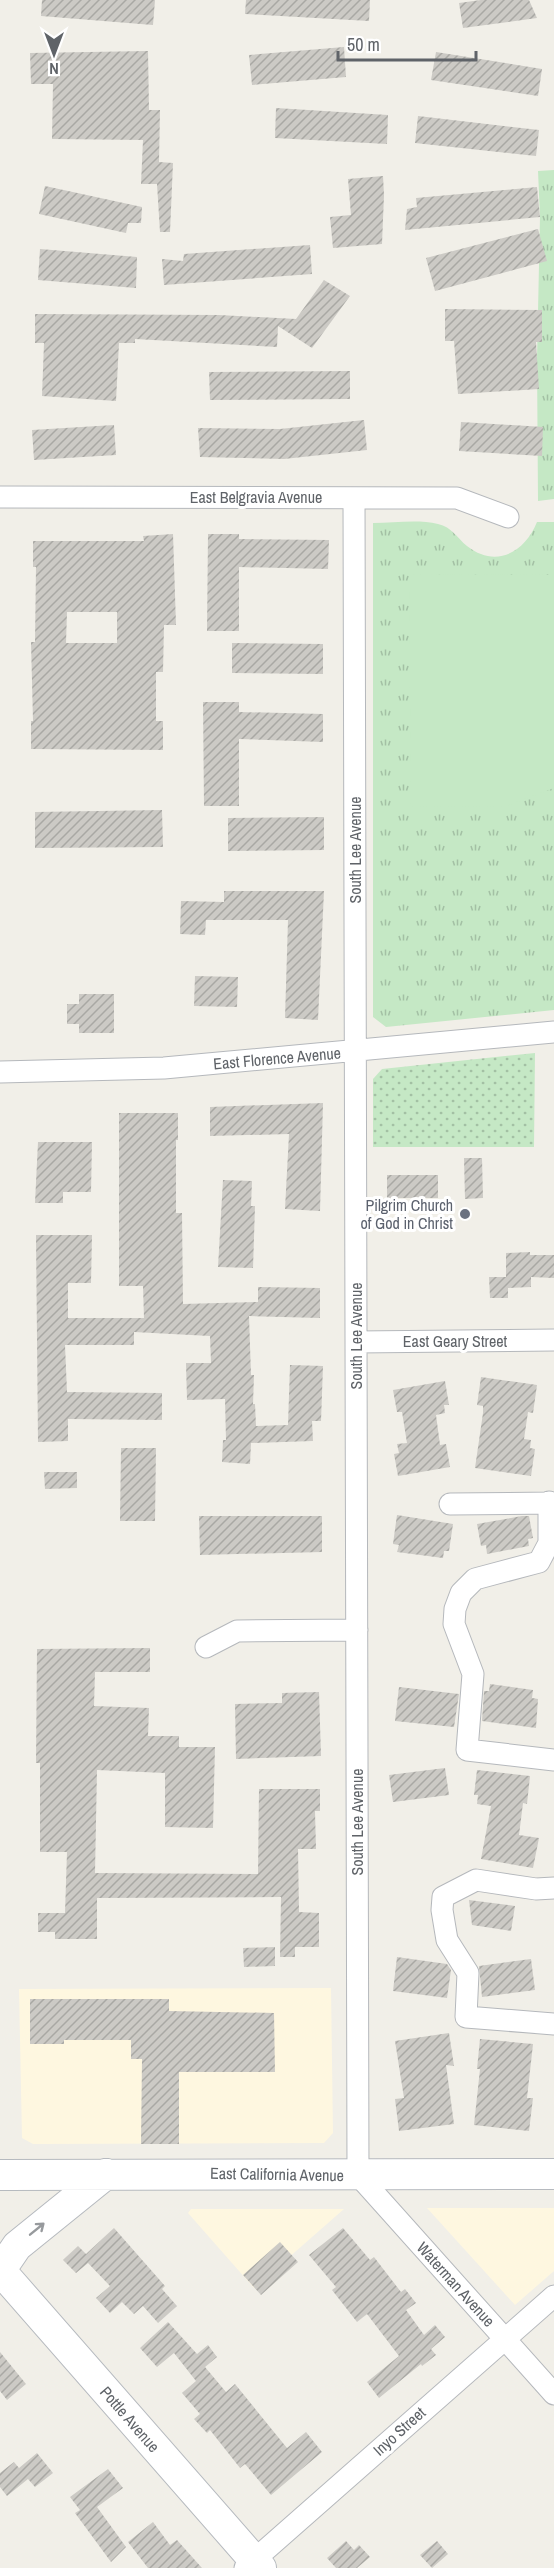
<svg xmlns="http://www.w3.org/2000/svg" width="554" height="2568" font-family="'Archivo Narrow',sans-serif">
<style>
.commercial{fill:#fef7e0}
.grass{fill:url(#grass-dots)}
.park{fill:url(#park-tufts)}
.pitch{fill:#c5e8c5}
.building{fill:url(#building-hatch);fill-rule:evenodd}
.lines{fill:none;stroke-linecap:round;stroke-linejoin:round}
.street-casing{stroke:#b5b8bc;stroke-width:23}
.secondary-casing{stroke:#b6babf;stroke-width:32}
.street{stroke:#fff;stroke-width:21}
.secondary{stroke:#fff;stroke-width:30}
.oneway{stroke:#979a9d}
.worship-dot{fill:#6b7280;stroke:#fff;stroke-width:2}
.labels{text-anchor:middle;stroke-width:6;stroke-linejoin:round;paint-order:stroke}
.street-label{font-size:16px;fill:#5f6368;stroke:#fff}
.worship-label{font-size:16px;fill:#5b616d;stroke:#fff;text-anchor:end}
</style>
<defs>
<pattern id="grass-dots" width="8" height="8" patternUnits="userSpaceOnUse" patternTransform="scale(1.5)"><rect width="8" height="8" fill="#c5e8c5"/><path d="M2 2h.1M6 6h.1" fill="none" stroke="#a3c0a4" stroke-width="1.8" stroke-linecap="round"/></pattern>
<pattern id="park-tufts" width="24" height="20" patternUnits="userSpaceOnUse" patternTransform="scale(1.5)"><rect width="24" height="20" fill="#c5e8c5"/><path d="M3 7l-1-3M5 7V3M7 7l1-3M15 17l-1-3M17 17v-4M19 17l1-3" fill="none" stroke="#a3c0a4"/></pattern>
<pattern id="building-hatch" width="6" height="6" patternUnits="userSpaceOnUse" patternTransform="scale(1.5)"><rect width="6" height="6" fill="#cccac5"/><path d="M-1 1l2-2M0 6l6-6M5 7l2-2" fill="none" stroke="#a9a8a4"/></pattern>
</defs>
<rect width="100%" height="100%" fill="#f1efe8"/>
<!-- commercial -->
<path class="commercial" d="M331 1988 333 2133 324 2143 33 2144 22 2138 19 1989Z
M427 2208H554V2271L515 2305Z
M191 2209H344L254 2288 188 2213Z"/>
<!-- grass -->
<path class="grass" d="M535 1053 534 1147H373V1079L382 1069Z"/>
<!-- park -->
<path class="park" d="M554 170V499L538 501 537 359 540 217 538 171Z
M537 522H554V1010L386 1027 373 1017V523C394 523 418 519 438 524 452 527 457 538 467 546 496 569 525 552 537 522Z"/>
<!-- pitch -->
<path class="pitch" d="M409 574 554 575V788L503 807 411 806Z"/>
<!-- building -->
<path class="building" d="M42 0H155L153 25 41 16Z
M246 0H370L369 21 245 14Z
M481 0H529L537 18 463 28 459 3Z
M344 47 346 77 252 85 249 55Z
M148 51 149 110H160L159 162 173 163 170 232H160L157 184H141L143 140 52 139 53 84H31L30 53Z
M436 52 542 69 538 96 431 80Z
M276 108 388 115 387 144 275 138Z
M418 116 539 130 536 156 415 143Z
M383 176 384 195 382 244 333 248 330 217 351 215 348 179Z
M45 186 142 207 141 223H128L126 233 39 214Z
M537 187 540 217 405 230 407 209 417 207 416 198Z
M538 229 547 261 435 291 426 258Z
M310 245 312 274 164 285 162 259 183 261 184 254Z
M40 249 137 257 136 288 38 280Z
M324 280 350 296 312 348 278 326 277 347 135 339V343H119L116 401 42 396 44 343H35V314L219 315 296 319Z
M445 309 542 310V342H536L539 389 458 394 454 341H445Z
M350 371V399L210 400 209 372Z
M364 420 367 450 284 459 200 457 198 428 280 429Z
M461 422 543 427 542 456 459 451Z
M114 425 116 455 34 460 32 430Z
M173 534 176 625H164L163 672H156V721H163V750L31 749V721H33L31 642H35L36 567H33V541H144L143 536ZM67 612H117V643H66Z
M208 534H239V539L329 540 328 569 239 567V631H207Z
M232 643 323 644V674L232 673Z
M203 702H239V712L323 714V742L239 739V806H204Z
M162 810 163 847 35 848V812Z
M324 817V850L228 851V818Z
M224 891H324L318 1020 285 1018 288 920H206L205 935 180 934 181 901 224 902Z
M195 976 238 977 237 1007 194 1006Z
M79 994H114V1033H79V1024H67V1004H79Z
M323 1103 320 1211 285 1209 289 1134 210 1136V1107Z
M119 1113H178V1140H176V1213H182L183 1304 258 1302V1287L320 1288V1318L249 1316 251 1375H254L253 1404H255L256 1426 288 1425 290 1365 323 1366 321 1421H312L313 1441 251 1443 250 1464 222 1462 223 1440H226L225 1399 187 1400 186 1363H211L210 1336 134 1332V1345H65L67 1392 162 1393V1420L68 1419V1441L38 1442 36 1235H92L91 1283H68V1318H144L143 1286H119Z
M38 1142H92L91 1192H63V1203H35Z
M464 1158H482L483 1198 465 1199Z
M387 1175H438V1198H387Z
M223 1180 252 1181 251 1206H255L253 1268 218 1267Z
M530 1252V1255H554V1278L531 1277V1287L508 1288V1298H490L489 1277H506V1253Z
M481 1377 537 1385 533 1413 528 1412 524 1439 531 1440 530 1448 535 1449 531 1476 475 1468 483 1413V1406L477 1405Z
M445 1381 449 1405H444L445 1413 436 1415 440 1445 446 1444 450 1467 398 1476 394 1454 399 1453 397 1444 407 1443 402 1412H397L393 1390Z
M121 1448H156L155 1521H120Z
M44 1472H77V1488L45 1489Z
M397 1515 453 1524 449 1551H444L443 1558 397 1552 399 1545 393 1544Z
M199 1516H322V1552L200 1555Z
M522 1516H529L533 1538 528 1539 529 1546 487 1554 486 1545 481 1546 477 1524Z
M150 1648V1672H95L94 1706 149 1708 148 1736H179V1747H215L213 1828 165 1827V1773L97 1770 95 1873 258 1874 259 1789H320V1811H315L316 1849H298L299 1912 319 1913V1947H295V1957H280L281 1897 97 1898V1939H55V1932H38V1913H65L67 1852H40V1763H36L37 1649Z
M490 1684 533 1690 532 1698 538 1699 536 1728 482 1721 484 1691H489Z
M399 1687 459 1694 454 1727 395 1721Z
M319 1692 321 1756 236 1759 235 1704 282 1703V1693Z
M445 1768 449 1795 393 1802 389 1775Z
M477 1770 530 1776 527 1804 523 1803 519 1835 539 1838 533 1868 481 1859 491 1806 477 1804 478 1795H474Z
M469 1900 515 1906 511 1931 472 1925Z
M275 1947V1966L244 1967 243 1948Z
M397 1957 447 1964 451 1970 447 1998 393 1991Z
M531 1959 535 1990 482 1997 479 1966Z
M30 1999H169V2011L274 2013 275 2072H179V2144H141L142 2059H131V2040H64V2044H30Z
M449 2033 454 2066 446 2065 454 2124 399 2131 395 2099 404 2098 395 2041Z
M480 2039 533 2044 527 2098H533L529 2131 474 2125 480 2069H477Z
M114 2228 165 2286 162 2289 177 2306 158 2323 143 2306 134 2314 122 2302 110 2313 96 2298 110 2286 88 2263 76 2273 63 2260 78 2246 86 2254Z
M343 2228 370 2260 374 2257 401 2292 405 2289 416 2303 406 2310 424 2335 435 2325 445 2337 431 2349 436 2355 422 2366 421 2364 379 2398 367 2382 399 2356 367 2314 357 2322 332 2290 336 2287 309 2255Z
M280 2242 298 2262 261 2295 243 2275Z
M168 2322 197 2354 208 2345 217 2357 205 2367 226 2392 235 2384 287 2448 306 2432 322 2452 271 2495 245 2464 240 2468 210 2430 207 2433 194 2419 200 2414 182 2393 196 2381 174 2353 157 2367 140 2348Z
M0 2352 26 2384 7 2400 0 2391Z
M37 2453 53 2473 35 2487 28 2479 7 2496 0 2487V2473L14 2462 19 2468Z
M108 2469 123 2488 97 2507 126 2547 111 2562 75 2513 80 2510 70 2497Z
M153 2522 170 2545 177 2540 202 2568H148L128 2542Z
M346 2541 354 2550 359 2545 370 2557 357 2568H336L327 2558Z
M437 2541 448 2554 432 2568 420 2555Z"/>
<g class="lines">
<defs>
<path id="street" d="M0 497 457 498 508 517
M354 498 358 2175 554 2394
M0 1072 164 1068 554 1032
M356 1342 554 1340
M549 1502V1543L539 1562 475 1579 461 1593 455 1609 454 1624 473 1674 467 1750 554 1760
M450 1504 554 1503
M206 1647 237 1631 357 1630
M554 1888 536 1889 476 1880 443 1897 442 1910 447 1940 468 1973 466 2017 554 2024
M245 2568 554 2296"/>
<path id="secondary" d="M0 2175 554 2174
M0 2270 261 2568
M3 2274 4 2265 17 2246 106 2174"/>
</defs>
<!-- street casing -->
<use href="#street" class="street-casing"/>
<!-- secondary casing -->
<use href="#secondary" class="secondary-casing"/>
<!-- street -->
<use href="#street" class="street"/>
<!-- secondary -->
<use href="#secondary" class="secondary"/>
</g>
<!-- one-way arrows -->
<defs><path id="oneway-shaft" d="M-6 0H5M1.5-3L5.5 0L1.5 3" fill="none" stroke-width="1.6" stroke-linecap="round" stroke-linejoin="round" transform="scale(1.5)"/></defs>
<use class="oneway" href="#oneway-shaft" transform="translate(37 2229) rotate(-39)"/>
<!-- markers -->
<circle class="worship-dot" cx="465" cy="1214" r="6"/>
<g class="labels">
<!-- street labels -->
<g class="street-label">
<text x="256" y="503">East Belgravia Avenue</text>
<text transform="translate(355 850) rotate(-90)" y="6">South Lee Avenue</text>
<text transform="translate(277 1058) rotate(-5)" y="6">East Florence Avenue</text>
<text transform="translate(356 1336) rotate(-90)" y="6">South Lee Avenue</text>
<text x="455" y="1347">East Geary Street</text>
<text transform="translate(357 1822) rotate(-90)" y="6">South Lee Avenue</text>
<text transform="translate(277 2174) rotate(1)" y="6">East California Avenue</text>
<text transform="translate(456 2284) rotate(48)" y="6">Waterman Avenue</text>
<text transform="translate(130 2419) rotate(49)" y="6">Pottle Avenue</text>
<text transform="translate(399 2431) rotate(-42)" y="6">Inyo Street</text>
</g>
<!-- worship labels -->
<g class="worship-label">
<text x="453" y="1211">Pilgrim Church<tspan x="453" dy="18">of God in Christ</tspan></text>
</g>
</g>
<!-- north arrow -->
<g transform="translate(54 54) rotate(180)" stroke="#ffffff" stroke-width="4.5" paint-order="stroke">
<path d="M0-4.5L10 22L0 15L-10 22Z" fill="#5f6368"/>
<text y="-9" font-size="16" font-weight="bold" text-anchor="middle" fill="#5f6368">N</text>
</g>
<!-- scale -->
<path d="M338 51v9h138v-9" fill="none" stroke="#5f6368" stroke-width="3"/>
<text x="347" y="51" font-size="18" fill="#5f6368" stroke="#ffffff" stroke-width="4.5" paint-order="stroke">50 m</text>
</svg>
